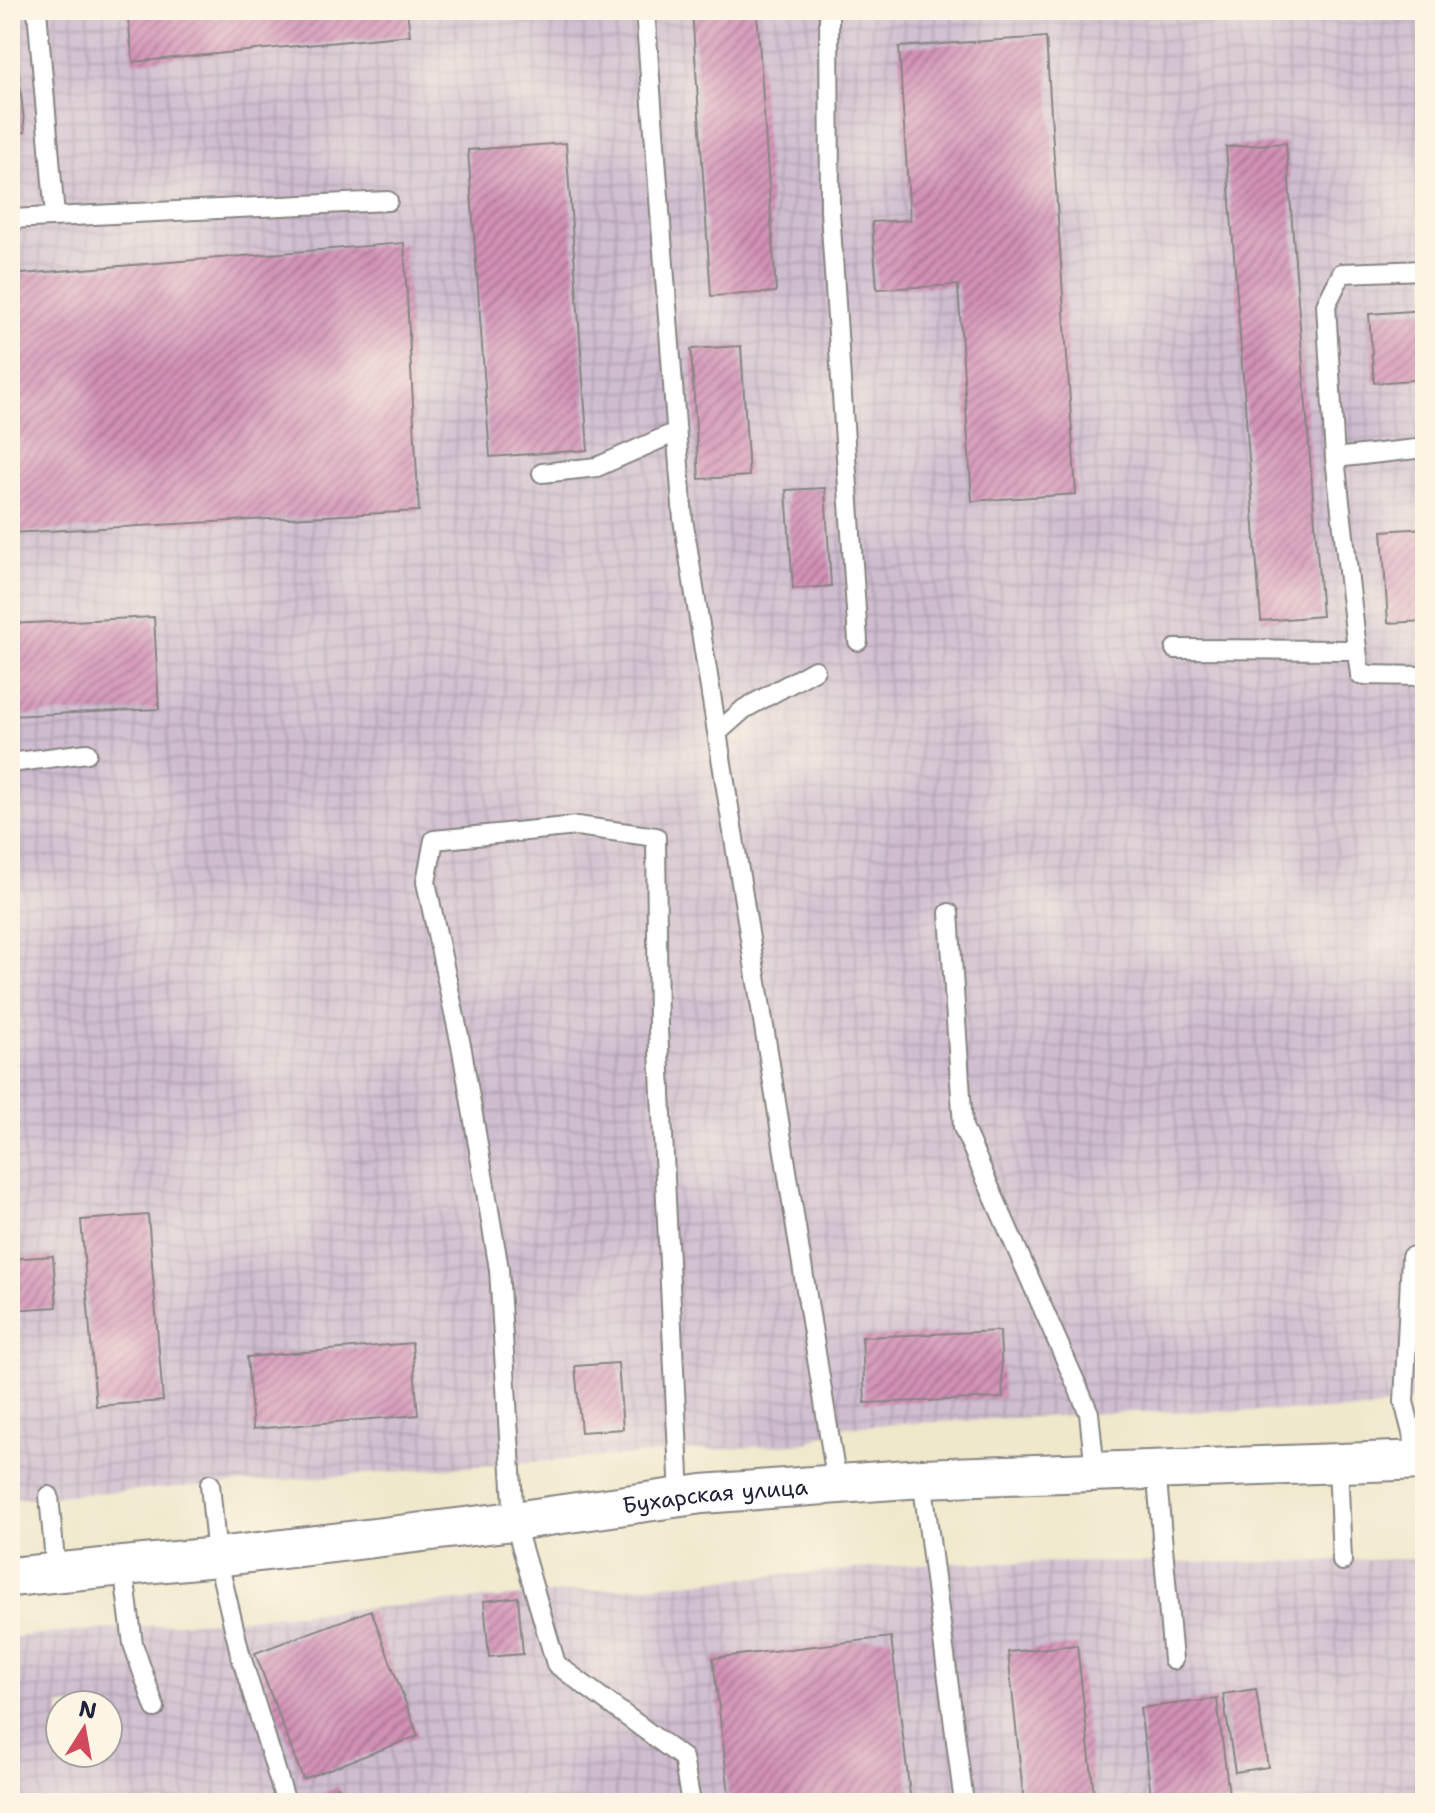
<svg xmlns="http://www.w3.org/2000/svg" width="1435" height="1813" font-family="'Shantell Sans',sans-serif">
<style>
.industrial{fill:url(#industrial-grid);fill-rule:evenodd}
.building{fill:url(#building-hatch)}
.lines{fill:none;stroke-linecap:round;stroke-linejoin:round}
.lane-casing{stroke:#888583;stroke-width:22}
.street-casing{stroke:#888583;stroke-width:42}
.lane{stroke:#fff;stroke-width:18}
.street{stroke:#fff;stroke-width:38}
.labels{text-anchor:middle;stroke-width:6;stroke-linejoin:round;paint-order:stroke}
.street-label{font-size:22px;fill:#22223b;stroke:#fcf5e5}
</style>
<defs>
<pattern id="industrial-grid" width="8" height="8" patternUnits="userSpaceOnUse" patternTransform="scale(2)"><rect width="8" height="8" fill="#cfbdcf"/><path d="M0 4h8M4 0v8" fill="none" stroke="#b1a2b3"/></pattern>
<pattern id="building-hatch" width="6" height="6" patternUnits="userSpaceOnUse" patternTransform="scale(2)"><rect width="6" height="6" fill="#d190b5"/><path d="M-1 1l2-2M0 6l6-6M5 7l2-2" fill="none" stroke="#a97594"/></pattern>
</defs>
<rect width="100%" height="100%" fill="#fcf5e5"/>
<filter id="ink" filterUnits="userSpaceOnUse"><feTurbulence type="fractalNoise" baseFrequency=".0125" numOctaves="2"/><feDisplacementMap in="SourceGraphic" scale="16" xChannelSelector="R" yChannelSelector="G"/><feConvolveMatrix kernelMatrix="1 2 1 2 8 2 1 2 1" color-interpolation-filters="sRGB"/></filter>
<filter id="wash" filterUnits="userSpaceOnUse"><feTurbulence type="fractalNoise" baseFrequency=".006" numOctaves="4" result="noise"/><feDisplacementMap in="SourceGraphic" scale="32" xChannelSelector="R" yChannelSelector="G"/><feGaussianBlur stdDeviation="1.8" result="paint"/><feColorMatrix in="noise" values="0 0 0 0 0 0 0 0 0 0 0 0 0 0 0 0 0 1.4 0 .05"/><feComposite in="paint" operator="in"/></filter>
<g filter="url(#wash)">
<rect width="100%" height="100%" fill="#efe8cb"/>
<!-- industrial -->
<path class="industrial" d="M10 10H1425V1397L1369 1410 1130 1412 839 1427 807 1443 10 1499Z
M1425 1559V1803H10V1637L932 1563 1278 1562ZM60 1705H108V1753H60Z"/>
<g id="blocks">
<!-- building -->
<path class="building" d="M10 10H12L25 132 10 133Z
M127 10H407L410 35 133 62Z
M692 10H757L776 292 711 296Z
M1046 37 1076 494 972 501 958 285 877 289 872 222 910 220 899 47Z
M566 143 588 450 490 457 468 150Z
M1286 143 1322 616 1261 621 1226 147Z
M404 243 419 511 10 533V275Z
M1425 310V379L1374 383 1369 314Z
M741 346 749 476 699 479 691 349Z
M825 488 831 586 793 589 786 490Z
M1425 528V621L1388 623 1382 531Z
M154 617 159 709 10 716V624Z
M148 1215 163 1401 96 1406 81 1220Z
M53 1256 57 1307 10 1310V1259Z
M1000 1331 1003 1398 865 1403 862 1337Z
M412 1343 418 1415 253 1429 247 1357Z
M618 1363 623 1429 581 1432 575 1366Z
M518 1597 523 1654 489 1657 484 1601Z
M371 1610 418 1736 303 1779 255 1653Z
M891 1637 911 1803H730L713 1658Z
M1077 1645 1095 1803H1024L1008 1652Z
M1256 1689 1268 1767 1235 1772 1223 1694Z
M1217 1699 1230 1803H1152L1140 1708Z
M338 1786 346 1803H309L308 1800Z"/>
</g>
</g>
<g filter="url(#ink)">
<use href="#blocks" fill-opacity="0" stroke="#888583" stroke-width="2"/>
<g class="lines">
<defs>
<path id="lane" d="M37 10 55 216
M645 10 683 519 837 1484
M829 10 830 211 858 641
M10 219 388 201
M1425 448 1335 458 1360 675 1425 676
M1335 458 1326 305 1342 273 1425 270
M542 473 597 467 676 432
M1175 649 1357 650
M717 733 744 709 815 670
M10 763 87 753
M949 913 963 1127 1089 1413 1095 1471
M1419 1460 1404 1402 1411 1257 1425 1252
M1338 1463 1342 1561
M1156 1468 1173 1660
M922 1478 964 1803
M210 1484 217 1557 240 1653 286 1803
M49 1496 56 1572
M680 1497 658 1029 656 837 577 826 434 840 426 882 462 1050 499 1269 514 1521 556 1664 683 1758 691 1803
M123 1566 133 1644 155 1708"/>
<g id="street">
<path id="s1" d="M10 1577 217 1557 514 1521 702 1494 922 1478 1425 1460"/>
</g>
</defs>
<!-- lane casing -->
<use href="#lane" class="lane-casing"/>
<!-- street casing -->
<use href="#street" class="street-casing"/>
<!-- lane -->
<use href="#lane" class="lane"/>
<!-- street -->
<use href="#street" class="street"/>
</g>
</g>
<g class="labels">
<!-- street labels -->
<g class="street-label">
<text dy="8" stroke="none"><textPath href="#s1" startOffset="710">Бухарская улица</textPath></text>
</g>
</g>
<!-- margin -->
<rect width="1435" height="1813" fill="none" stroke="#fcf5e5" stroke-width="40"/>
<!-- north arrow -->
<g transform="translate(84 1729) rotate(11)"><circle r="38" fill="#fcf5e5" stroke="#a5a1a1" stroke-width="2"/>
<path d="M0-6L14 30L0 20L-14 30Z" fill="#d1495b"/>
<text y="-12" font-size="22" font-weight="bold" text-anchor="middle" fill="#22223b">N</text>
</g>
</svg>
